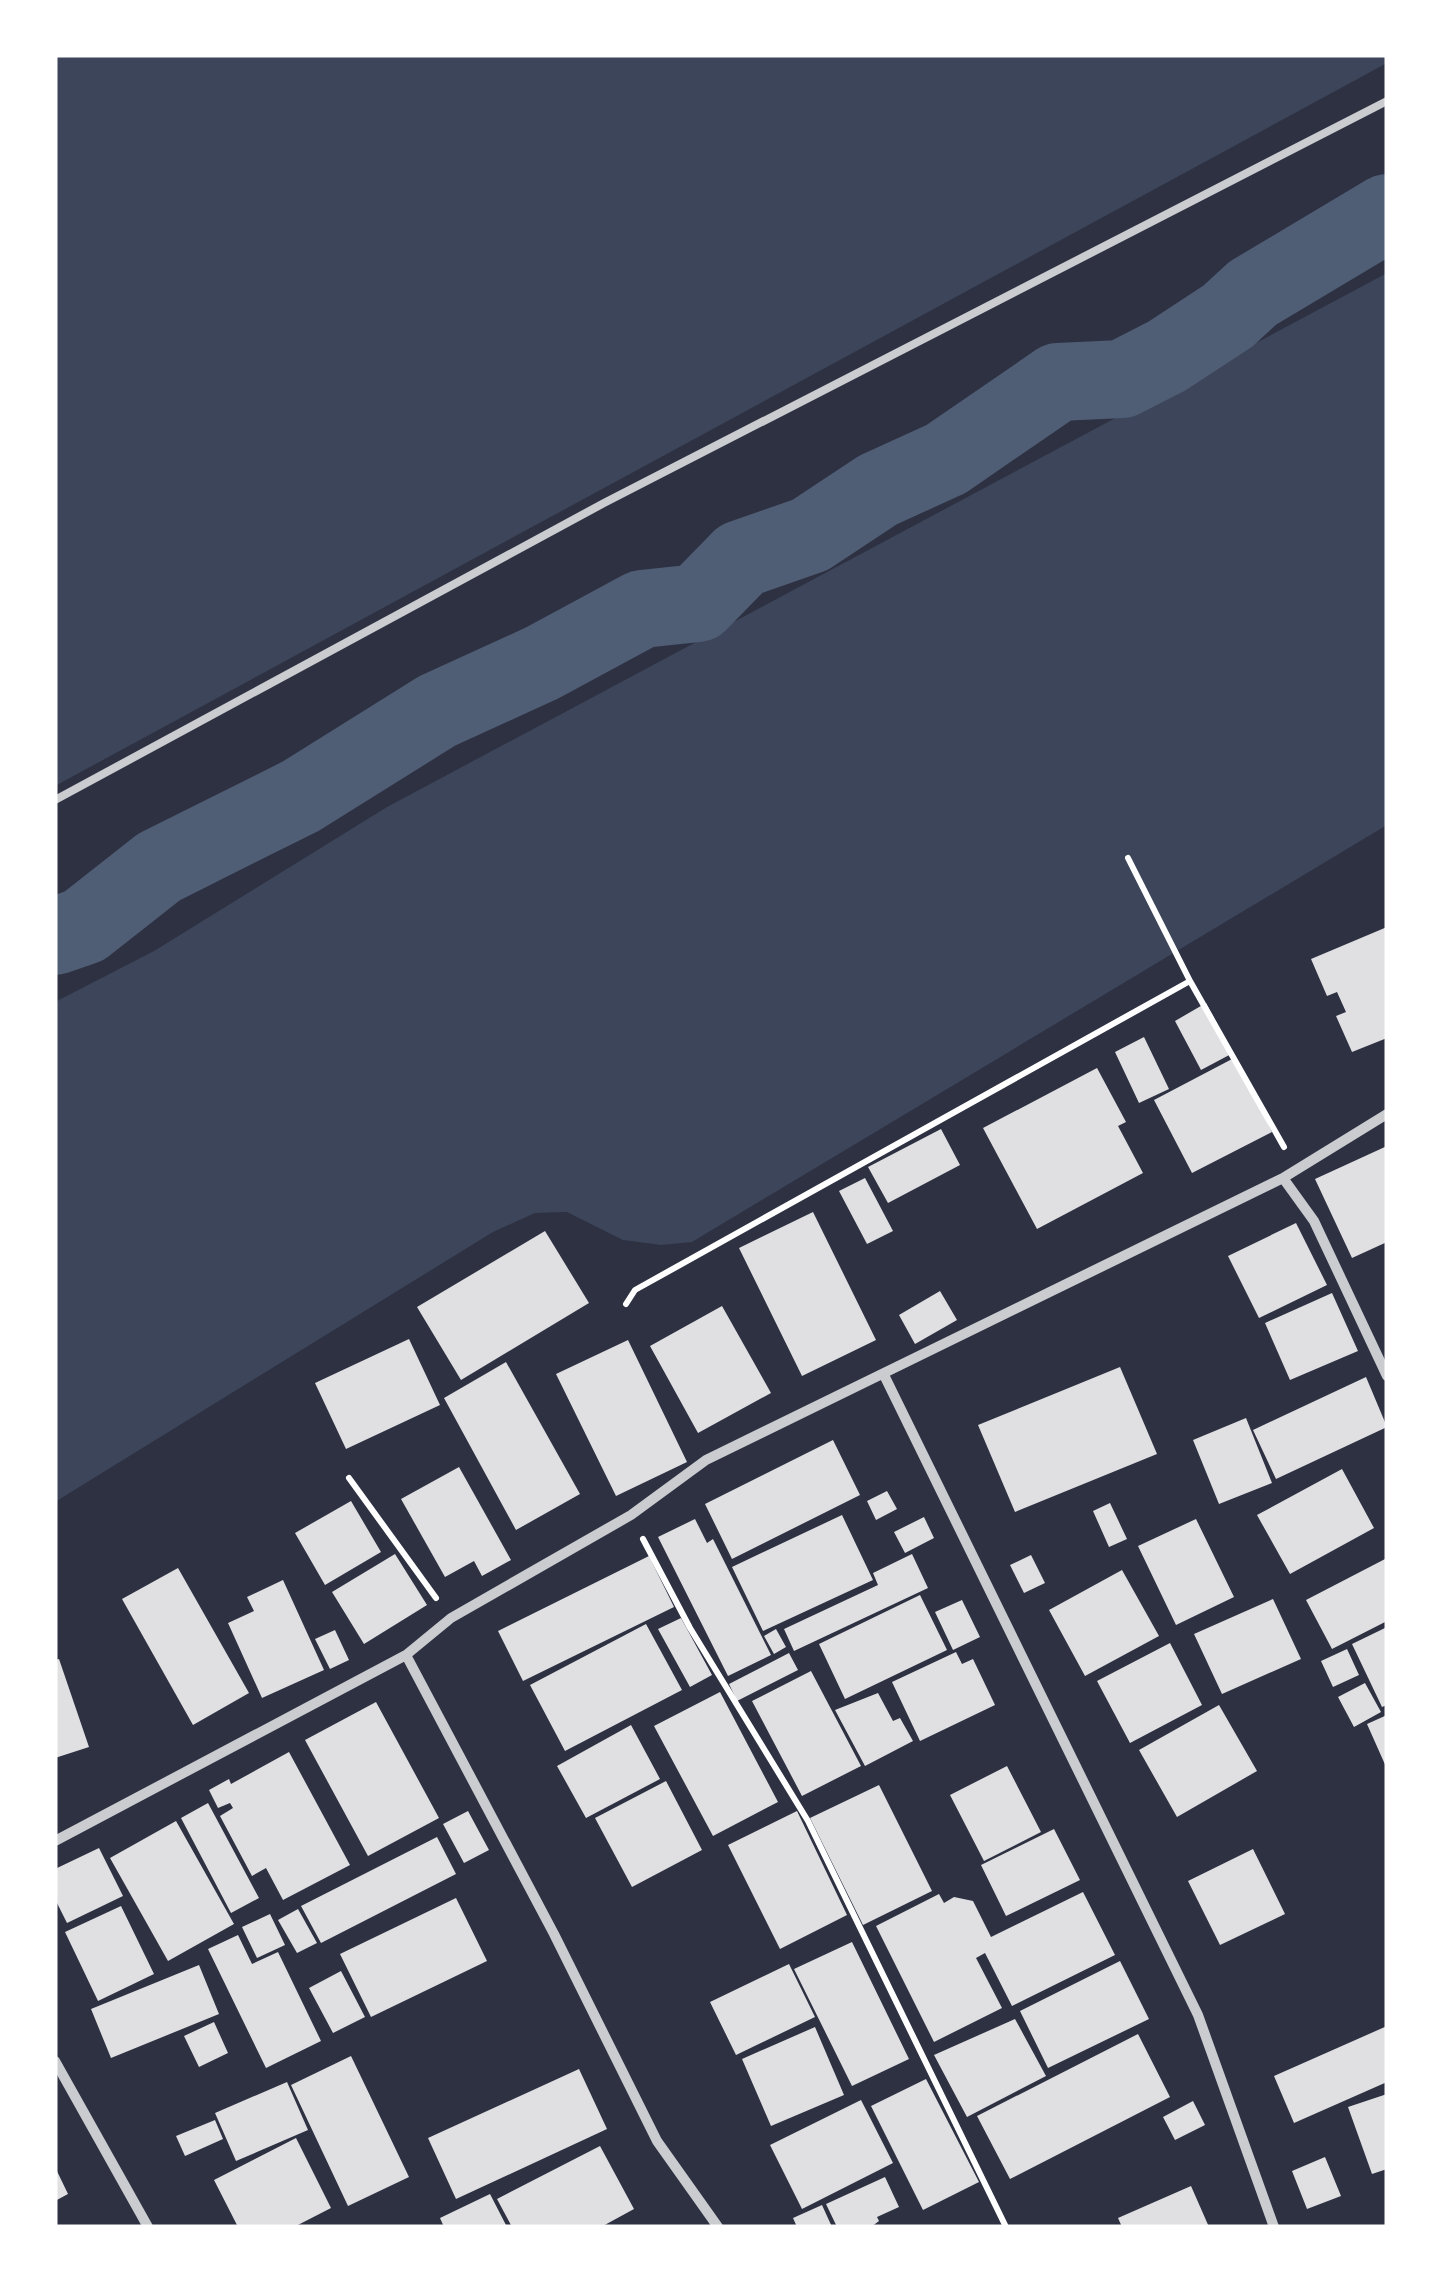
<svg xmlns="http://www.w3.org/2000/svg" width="1442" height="2282" font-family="'Crimson Pro',serif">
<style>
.green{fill:#3c4559}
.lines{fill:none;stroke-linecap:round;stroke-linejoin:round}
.river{stroke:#4f5d75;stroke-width:78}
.building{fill:#e0e0e3}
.path{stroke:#fff;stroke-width:6}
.service{stroke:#caccd0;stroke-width:8}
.minor{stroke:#caccd0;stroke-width:10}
</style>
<rect width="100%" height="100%" fill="#2d3142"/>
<!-- green -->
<path class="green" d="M55 55H1387V63L55 786Z
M1387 273V825L692 1242 661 1245 623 1240 567 1212 535 1213 493 1232 55 1502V1002L154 951 387 807Z"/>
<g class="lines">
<!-- river -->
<path class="river" d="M55 936 84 926 159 867 301 796 437 711 542 663 642 609 698 603 741 559 810 535 878 490 946 459 1058 382 1122 379 1167 356 1228 316 1253 293 1387 213"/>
</g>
<!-- building -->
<path class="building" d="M1387 927V1038L1352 1052 1336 1016 1346 1012 1337 992 1327 996 1311 959Z
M1206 1003 1233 1053 1201 1070 1175 1021Z
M1144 1037 1169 1089 1139 1103 1115 1052Z
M1234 1058 1272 1132 1192 1173 1154 1100Z
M1097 1068 1126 1122 1118 1126 1143 1173 1037 1229 983 1128Z
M941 1129 960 1165 888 1203 868 1167Z
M1387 1146V1242L1352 1258 1315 1179Z
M865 1178 893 1231 867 1244 839 1191Z
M813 1212 876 1340 802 1376 739 1248Z
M1296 1223 1327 1285 1259 1318 1228 1256Z
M545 1231 589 1303 461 1380 417 1307Z
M940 1291 957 1320 915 1344 899 1315Z
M1332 1293 1358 1351 1290 1380 1265 1323Z
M722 1306 771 1393 698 1433 650 1346Z
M409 1339 440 1405 346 1449 315 1383Z
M628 1340 687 1462 616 1496 556 1374Z
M506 1362 580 1494 516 1530 444 1398Z
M1120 1367 1157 1454 1015 1512 978 1425Z
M1366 1377 1387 1427 1276 1479 1253 1430Z
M1246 1418 1272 1483 1219 1504 1193 1440Z
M833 1440 860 1495 732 1559 705 1504Z
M459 1467 511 1560 482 1576 474 1561 445 1577 401 1499Z
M1342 1469 1374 1528 1290 1574 1257 1515Z
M887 1491 897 1509 876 1520 867 1501Z
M351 1501 381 1552 325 1585 295 1533Z
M1110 1503 1127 1539 1109 1547 1093 1511Z
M842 1515 873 1580 763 1631 732 1567Z
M924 1517 934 1538 905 1553 894 1532Z
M695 1519 707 1543 713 1539 771 1655 728 1676 658 1537Z
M1196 1519 1234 1597 1176 1625 1138 1546Z
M395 1554 427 1605 364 1644 332 1592Z
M912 1554 928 1588 794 1651 784 1629 878 1585 873 1573Z
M1031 1555 1045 1583 1024 1593 1010 1565Z
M649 1556 674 1607 523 1681 498 1631Z
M1387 1558V1621L1332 1649 1306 1600Z
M178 1568 249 1693 193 1725 122 1599Z
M1122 1570 1159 1636 1085 1676 1049 1610Z
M283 1580 324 1670 262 1698 228 1623 254 1611 247 1597Z
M920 1595 947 1650 845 1699 819 1644Z
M1273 1599 1301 1659 1222 1694 1194 1634Z
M962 1600 980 1637 953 1650 935 1612Z
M681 1618 712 1675 690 1687 658 1629Z
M646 1624 682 1690 565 1751 530 1685Z
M1387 1627V1705L1382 1707 1352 1644Z
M776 1629 786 1647 774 1654 764 1636Z
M335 1630 349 1660 330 1669 315 1639Z
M1170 1643 1202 1705 1130 1743 1097 1681Z
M1347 1649 1359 1675 1333 1687 1321 1661Z
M956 1652 962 1664 973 1659 995 1705 920 1741 892 1682Z
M789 1653 798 1670 737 1701 729 1684Z
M59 1659 89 1747 55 1758V1660Z
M811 1671 861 1766 802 1796 752 1701Z
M1365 1683 1381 1712 1354 1727 1338 1697Z
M720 1692 778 1802 713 1836 654 1726Z
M878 1693 893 1721 900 1718 913 1741 865 1766 835 1710Z
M376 1702 439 1818 368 1856 305 1740Z
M1219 1705 1257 1771 1177 1817 1139 1750Z
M1387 1715V1769L1367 1724Z
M631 1725 660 1779 586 1818 557 1766Z
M289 1752 350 1865 283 1900 266 1868 252 1876 220 1816 233 1808 230 1803 218 1808 209 1790 229 1779 231 1784Z
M1007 1766 1041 1832 984 1861 950 1795Z
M666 1781 702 1850 632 1887 595 1818Z
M879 1785 932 1891 863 1925 810 1818Z
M208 1803 259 1898 231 1913 181 1818Z
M468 1811 489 1850 464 1863 443 1824Z
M797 1811 847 1915 780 1949 728 1845Z
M176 1821 234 1924 168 1961 110 1858Z
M1054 1829 1080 1880 1006 1916 981 1865Z
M437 1837 456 1874 321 1943 301 1906Z
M99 1848 123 1896 67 1923 55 1899V1869Z
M1253 1849 1285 1914 1220 1945 1188 1881Z
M1083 1892 1115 1955 1012 2006 985 1953 976 1958 1002 2008 934 2042 876 1926 939 1894 944 1903 954 1897 973 1901 991 1937Z
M456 1898 487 1961 371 2017 340 1954Z
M121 1906 154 1974 98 2001 65 1932Z
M298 1909 317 1943 297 1953 278 1920Z
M270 1914 285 1945 257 1958 242 1927Z
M238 1935 252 1964 278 1952 321 2041 266 2068 208 1949Z
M852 1942 909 2059 852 2086 794 1969Z
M1120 1961 1149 2019 1048 2068 1020 2011Z
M789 1964 815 2017 736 2055 710 2002Z
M199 1965 219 2014 111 2058 91 2009Z
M341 1971 365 2017 333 2033 309 1988Z
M1015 2019 1046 2076 967 2117 934 2055Z
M214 2022 228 2053 199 2067 184 2036Z
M1387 2026V2082L1294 2123 1274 2076Z
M815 2027 844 2095 771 2126 742 2059Z
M1138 2034 1170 2097 1010 2179 977 2116Z
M351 2056 409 2177 348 2206 291 2085Z
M579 2069 607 2129 456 2199 428 2138Z
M926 2079 979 2182 923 2210 871 2106Z
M287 2082 308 2130 236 2161 215 2113Z
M1387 2094V2169L1372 2174 1348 2107Z
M861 2100 893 2163 802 2209 770 2145Z
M1193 2101 1205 2125 1175 2140 1163 2117Z
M215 2120 223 2139 185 2156 176 2136Z
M296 2138 331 2208 294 2227H238L214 2180Z
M600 2146 634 2209 601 2227H512L497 2199Z
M1325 2157 1341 2196 1307 2209 1292 2171Z
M55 2167 68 2194 55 2201Z
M885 2177 899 2207 877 2217 879 2221 871 2227H837L826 2204Z
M1191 2186 1209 2227H1122L1118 2218Z
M490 2194 507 2227H444L440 2218Z
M822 2205 832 2227H797L793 2218Z"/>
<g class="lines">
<!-- path -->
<path class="path" d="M1128 858 1190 981 1284 1147
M626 1304 635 1290 1190 981
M349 1478 436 1598
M643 1539 690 1628 808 1821 1006 2227"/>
<!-- service -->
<path class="service" d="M55 800 604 503 1387 101"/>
<!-- minor -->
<path class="minor" d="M1283 1178 1314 1221 1387 1376
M884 1375 1198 2015 1274 2227
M406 1655 554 1934 657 2141 718 2227
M55 1841 406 1655 451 1618 631 1515 706 1460 1283 1178 1387 1114
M55 2061 148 2227"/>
</g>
<!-- border -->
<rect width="1442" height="2282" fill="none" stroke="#ffffff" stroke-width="115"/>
</svg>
